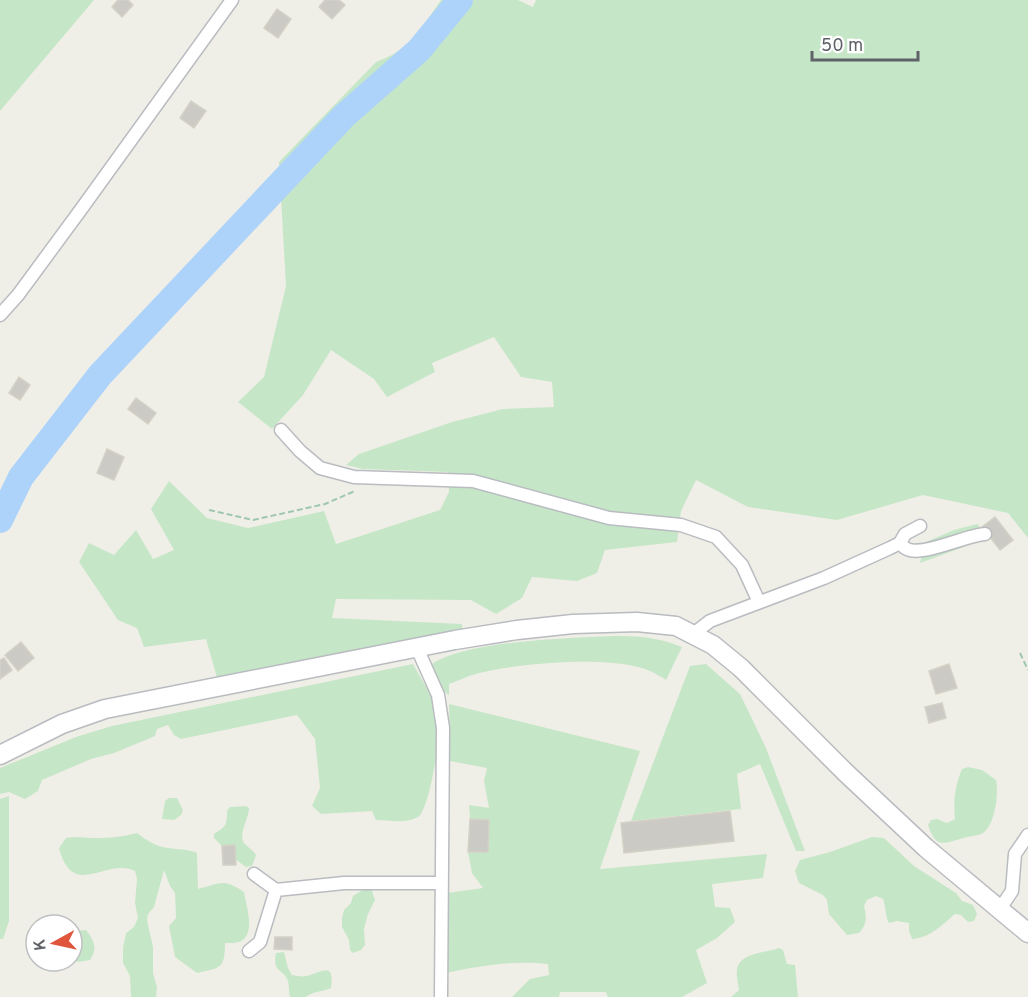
<svg xmlns="http://www.w3.org/2000/svg" width="1028" height="997" font-family="Overpass,sans-serif">
<style>
.green{fill:#c6e6c8}
.lines{fill:none;stroke-linecap:round;stroke-linejoin:round}
.river{stroke:#add3fa;stroke-width:26}
.building{fill:#cccac4;stroke:#d4d1c6;stroke-width:1.5}
.street-casing{stroke:#b9bcc0;stroke-width:15}
.secondary-casing{stroke:#b8bbc0;stroke-width:21}
.path{stroke:#9fc7ae;stroke-width:2;stroke-dasharray:6 3;stroke-linecap:butt}
.street{stroke:#fff;stroke-width:12}
.secondary{stroke:#fff;stroke-width:18}
</style>
<rect width="100%" height="100%" fill="#f0efe7"/>
<!-- green -->
<path class="green" d="M0 0H94L0 111Z
M441 0H518L533 7 536 0H1028V538L1008 513 923 495 837 520 748 507 696 480 681 511 677 542 605 550 597 573 577 581 532 577 522 598 496 614 471 600 336 599 332 618 462 624 463 632 218 681 206 639 144 647 137 628 118 620 79 562 89 543 114 555 136 530 153 559 174 550 151 509 169 481 207 518 248 528 324 511 336 544 440 510 449 492 448 472 363 469 346 465 359 454 452 422 503 409 554 407 552 382 521 377 494 337 432 363 435 372 387 397 374 379 331 350 303 395 272 429 238 402 264 377 286 286 279 162 376 62C412 49 420 30 441 0Z
M977 524 980 527 975 541 969 545 920 563 926 542 954 530Z
M612 636C638 636 658 637 682 647L666 680C661 677 655 673 650 671 612 655 524 663 484 672 472 674 460 680 449 684V695L443 691 432 664C465 641 569 638 612 636Z
M413 664C420 678 432 694 436 709 438 719 439 732 438 742 437 755 428 811 418 817 406 824 389 820 376 820L372 811 321 814 312 806 320 788 315 739 297 715 181 739 174 735 168 725 157 729 155 736 114 753 91 759 42 780 38 791 25 799 9 792 0 794V768L76 737 112 726Z
M706 664 740 694 766 748 805 851H796L760 764 737 774 741 809 631 821 690 666Z
M449 704 640 751 600 869 767 854 763 878 712 884 715 907 730 908 735 922 717 938 696 950 707 983 682 997H608L606 992H560L559 997H512L530 979 549 975 548 964C512 960 480 966 445 973L447 893 483 888 472 873 468 852H488L489 820 470 819 469 805 489 808 484 781 487 768 450 761Z
M968 767 982 770 996 780C999 793 995 825 983 833 978 836 970 836 964 838 944 843 936 850 928 825L931 820 937 819 947 823 955 819C953 801 955 786 962 769Z
M9 796V921L3 939H0V799Z
M169 798H177L183 810 181 815 174 820 162 819 165 801Z
M246 806 249 808C249 819 236 837 246 845 250 849 253 850 256 855L252 866 246 867 235 859V845L222 846 214 838V834C226 826 227 826 227 811L230 807Z
M137 833C146 840 157 847 168 848 178 850 186 848 197 853L198 889C221 883 223 878 244 892 246 906 257 935 239 942 236 943 229 943 225 943 225 969 220 968 197 973L175 957 169 926 176 918 175 893 170 886 164 870 154 907 148 914 147 920 153 947V973L157 987 156 997H131L130 976 123 963V948L126 933 134 927 138 918 135 903 137 879 135 871C106 857 73 901 59 848L66 838C76 836 84 838 94 838 109 838 123 837 137 833Z
M872 837 884 838 914 866 956 893 962 901 973 905 977 914 974 921 968 922 961 915 955 914C942 925 930 938 912 939L909 931V923L897 921 889 923C885 916 886 907 883 899L876 896 867 900 864 906C867 918 867 924 859 933L847 935 829 914 827 900 823 895 799 883 795 871 800 860 830 852Z
M366 888H371L375 900 368 914 364 929 365 945 361 950 353 953 350 950 349 940 342 927V918L344 910 351 903 353 896Z
M86 930C94 940 98 949 90 960L78 962 72 960V931Z
M779 948 783 950 787 964 795 965 798 997H731L739 990C738 984 736 975 737 970 739 952 766 953 779 948Z
M284 952 288 968 292 975C297 976 302 977 307 976 320 973 335 960 331 988 322 992 313 991 306 997H290C289 992 289 985 288 981 283 967 272 974 276 953Z"/>
<g class="lines">
<!-- river -->
<path class="river" d="M0 520 21 477 100 375 344 116 419 50 460 0"/>
</g>
<!-- building -->
<path class="building" d="M118 0H128L133 5 122 17 112 7Z
M325 0H339L345 5 332 19 319 7Z
M277 9 291 19 278 38 264 28Z
M191 101 206 111 194 128 180 118Z
M19 377 30 385 20 400 9 393Z
M136 398 156 413 148 424 128 409Z
M107 449 124 457 114 480 97 473Z
M995 517 1013 540 1000 550 982 527Z
M21 642 34 658 18 671 5 655Z
M4 658 12 670 0 679V660Z
M949 664 957 688 936 694 929 671Z
M942 703 946 718 929 723 925 707Z
M730 811 734 841 624 853 621 823Z
M470 819 489 820 488 852H468Z
M235 845 236 865H223L222 846Z
M275 937H292V950L274 949Z"/>
<g class="lines">
<defs>
<path id="street" d="M0 315 18 295 82 208 232 0
M281 430 300 451 320 468 354 477 473 481 609 518 681 525 716 537 742 565 759 602
M900 543C902 545 904 548 907 549 922 557 966 535 985 534
M692 635 710 621 824 578 890 548 900 543 905 534 920 526
M417 648 438 695 443 728 441 997
M276 890 344 883H442
M999 910 1012 891 1015 854 1028 835
M249 951 260 942 276 890 254 874"/>
<path id="secondary" d="M0 755 62 724 105 709 455 640 517 630 573 624 637 622 676 626 713 645 741 668 846 773 926 848 1028 933"/>
</defs>
<!-- street casing -->
<use href="#street" class="street-casing"/>
<!-- secondary casing -->
<use href="#secondary" class="secondary-casing"/>
<!-- path -->
<path class="path" d="M209 510 253 520 325 504 355 491
M1020 653 1028 670"/>
<!-- street -->
<use href="#street" class="street"/>
<!-- secondary -->
<use href="#secondary" class="secondary"/>
</g>
<!-- north arrow -->
<g transform="translate(54 943) rotate(262)"><circle r="28" fill="#ffffff" stroke="#bfc0c2" stroke-width="1.5"/>
<path d="M0-4.5L10 22L0 15L-10 22Z" fill="#e0563d"/>
<text y="-9" font-size="16" font-weight="bold" text-anchor="middle" fill="#5f6267">K</text>
</g>
<!-- scale -->
<path d="M812 51v9h106v-9" fill="none" stroke="#5f6267" stroke-width="3"/>
<text x="821" y="51" font-size="18" fill="#5f6267" stroke="#ffffff" stroke-width="4.5" paint-order="stroke">50 m</text>
</svg>
